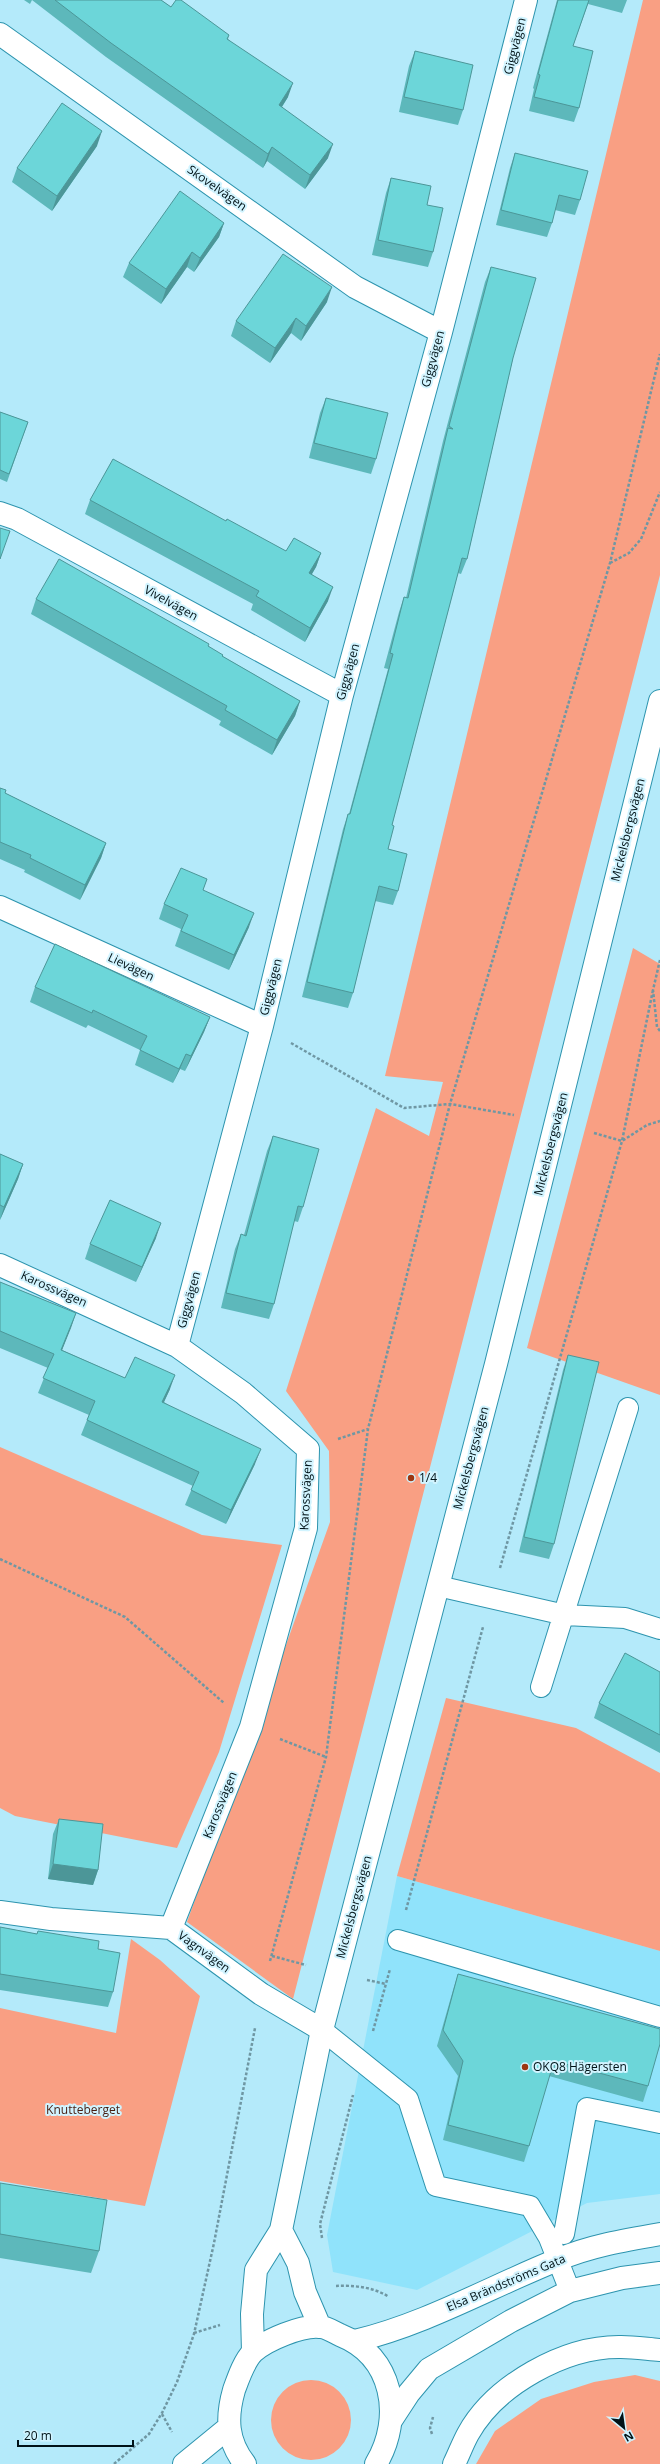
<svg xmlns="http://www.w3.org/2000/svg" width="660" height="2464" font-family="'Open Sans',sans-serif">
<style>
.built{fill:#90e3fb}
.green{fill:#f99f83}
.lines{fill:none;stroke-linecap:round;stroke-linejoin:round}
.service-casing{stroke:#2d94ae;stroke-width:22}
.minor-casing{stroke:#2d94ae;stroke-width:24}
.tertiary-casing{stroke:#2d94ae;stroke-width:24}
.secondary-casing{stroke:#2d94ae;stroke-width:24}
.motorway-casing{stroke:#2d94ae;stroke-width:24}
.path{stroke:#6f97a3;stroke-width:2.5;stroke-dasharray:3 2;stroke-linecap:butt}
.service{stroke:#fff;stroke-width:20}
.minor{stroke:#fff;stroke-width:22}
.tertiary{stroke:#fff;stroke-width:22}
.secondary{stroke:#fff;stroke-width:22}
.motorway{stroke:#fff;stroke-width:22}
.wall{fill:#5db8bb}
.shaded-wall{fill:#4c9698}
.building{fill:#6cd6d9;stroke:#4c9698}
.poi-dot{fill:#9c3611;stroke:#d1f4ff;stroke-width:1.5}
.labels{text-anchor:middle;stroke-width:4;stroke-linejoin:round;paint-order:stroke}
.street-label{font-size:12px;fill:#001217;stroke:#d1f4ff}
.poi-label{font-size:12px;fill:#001217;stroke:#d1f4ff;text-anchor:start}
.park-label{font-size:12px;fill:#481d10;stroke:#d1f4ff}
</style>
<rect width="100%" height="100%" fill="#b4eafa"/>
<!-- built -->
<path class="built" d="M397 1876 660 1951V2194L587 2203 417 2290 333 2272 327 2235Z"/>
<!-- green -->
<path class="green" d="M643 0H660V575L293 1999 187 1922 330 1522 329 1451 286 1391 376 1108 429 1136 443 1082 385 1076Z
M633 948 660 964V1395L527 1348Z
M0 1447 202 1535 282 1545 219 1752 177 1848 15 1816 0 1808Z
M446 1698 576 1728 660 1773V1951L397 1876Z
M131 1939 160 1960 200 1996 145 2206 0 2181V2008L116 2033Z
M635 2375 660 2381V2464H476L495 2431 541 2399 594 2382Z
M271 2420a40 40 0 1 1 80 0a40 40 0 1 1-80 0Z"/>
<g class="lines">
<defs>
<path id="service" d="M438 1586 565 1615 625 1618 660 1629
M541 1687 628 1408
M398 1940 660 2017
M322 2030 408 2099 436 2186 530 2206 549 2238 570 2291
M564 2234 587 2108 660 2123"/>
<path id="minor" d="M0 34 355 287 441 332
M0 513 17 519 342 695
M0 907 262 1026
M0 1265 177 1346 243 1393 308 1449 306 1528 251 1727 171 1928
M177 1346 262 1026 342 695 441 332 526 0
M0 1912 51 1919 171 1928 261 1994 322 2030"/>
<path id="tertiary" d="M355 2341C426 2324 490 2287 557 2260 590 2246 625 2240 660 2234
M392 2419 409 2393 429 2369 511 2321 570 2291 622 2278 660 2273"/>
<path id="secondary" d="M281 2230 298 2263 305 2292 320 2327
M253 2352 252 2314 256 2270 281 2230 322 2030 496 1364 660 701
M184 2464 228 2428
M245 2464C227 2441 226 2418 234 2390 238 2379 244 2361 253 2352 266 2340 302 2325 320 2327 326 2327 334 2332 340 2335 393 2356 404 2417 376 2464"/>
<path id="motorway" d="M454 2464C459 2454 463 2443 468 2434 495 2385 565 2346 621 2347 634 2347 647 2349 660 2350"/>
</defs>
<!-- service casing -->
<use href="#service" class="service-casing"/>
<!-- minor casing -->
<use href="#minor" class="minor-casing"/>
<!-- tertiary casing -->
<use href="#tertiary" class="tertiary-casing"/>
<!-- secondary casing -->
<use href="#secondary" class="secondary-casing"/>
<!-- motorway casing -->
<use href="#motorway" class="motorway-casing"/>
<!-- path -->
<path class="path" d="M610 563 629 553 641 539 660 492
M660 960 653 990 657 1027 660 1031
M291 1043 404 1108 450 1104 514 1115
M594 1133 622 1141 653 990
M338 1439 368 1429
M0 1559 125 1617 224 1703
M500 1568 622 1141 647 1125 660 1121
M280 1739 326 1757
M406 1910 483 1627
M272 1956 306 1965
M270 1961 326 1757 368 1429 450 1104 610 563 660 354
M367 1980 386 1984
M373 2031 390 1969
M322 2238 320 2224 353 2095
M336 2286C353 2285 374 2287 389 2297
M194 2333 220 2325
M162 2414 172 2432
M432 2434 430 2428 433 2417
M114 2464 149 2434 162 2413 177 2382 194 2334 214 2243 255 2028"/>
<!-- service -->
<use href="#service" class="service"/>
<!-- minor -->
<use href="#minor" class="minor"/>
<!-- tertiary -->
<use href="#tertiary" class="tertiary"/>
<!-- secondary -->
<use href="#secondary" class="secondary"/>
<!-- motorway -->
<use href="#motorway" class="motorway"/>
</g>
<!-- wall -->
<path class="wall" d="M24 0H161L171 7 229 35 228 39 288 97 282 107 328 158 305 189 267 161 263 168 106 57 32 0 30 4Z
M557 0H627L622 13 588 4 573 46 579 108 574 122 529 111 534 89 533 88Z
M415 51 463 110 458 125 399 112 409 66Z
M97 146 52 211 12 182 17 168Z
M515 153 580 200 575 215 555 210 552 223 547 237 496 225 510 168Z
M391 178 427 205 433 252 428 267 372 255 386 193Z
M224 223 219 237 194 272 187 267 161 304 123 277 129 263Z
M491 267 513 358 467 559 461 574 458 573 392 825 388 849 398 891 393 905 375 901 353 993 348 1008 302 997 343 829 348 814H349L388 669 384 668 399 612 404 597 406 598 443 441 485 282Z
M327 302 301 341 291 333 270 363 231 336 236 321Z
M326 398 376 459 371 474 309 458 320 413Z
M0 412 28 422 7 482 0 479Z
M90 500 226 521 286 551 321 553 316 567 312 574 328 601 305 642 251 610 253 604 85 514Z
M36 599 208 646 222 656 300 701 295 716 272 755 219 725 221 721 31 614Z
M0 788 5 793 106 843 101 858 80 900 24 872 25 870 0 859Z
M207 879 203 890 249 927 229 970 175 946 181 929 159 919 164 904Z
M35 987 210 1017 204 1032 185 1071 180 1069 173 1083 135 1065 140 1050 88 1025 86 1028 30 1002Z
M273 1136 303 1207 298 1222 294 1221 274 1304 269 1319 221 1308 235 1249 241 1234 244 1235 267 1151Z
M0 1154 23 1164 18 1179 0 1220Z
M156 1238 136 1282 85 1259 90 1244Z
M0 1282 76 1313 62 1350 125 1378 170 1389 164 1402 255 1464 226 1524 185 1505 193 1486 81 1435 89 1415 38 1393 48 1368 0 1348Z
M568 1355 554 1544 549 1559 519 1552 563 1370Z
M660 1672V1753L594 1718 599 1703Z
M59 1819 98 1870 93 1885 48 1879 53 1834Z
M0 1927 37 1934 38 1931 98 1949 113 1992 108 2007 0 1990Z
M458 1974 648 2086 643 2102 549 2076 529 2146 524 2162 443 2140 458 2076 437 2046 453 1990Z
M0 2183 99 2251 91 2273 0 2258Z"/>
<!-- shaded-wall -->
<path class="shaded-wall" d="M293 83 288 97 274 119 279 105Z
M102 131 97 146 52 211 57 196Z
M333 144 328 158 305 189 310 175Z
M272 147 267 161 263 168 268 154Z
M224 223 219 237 194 272 200 258Z
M192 252 187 267 161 304 166 289Z
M332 287 327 302 301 341 306 326Z
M296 318 291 333 270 363 275 348Z
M321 553 316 567 304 587 309 573Z
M333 587 328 601 305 642 310 628Z
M300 701 295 716 272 755 277 740Z
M106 843 101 858 80 900 85 885Z
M254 913 249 927 229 970 234 955Z
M210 1017 204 1032 185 1071 191 1056Z
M186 1054 180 1069 173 1083 179 1069Z
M23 1164 18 1179 0 1220 4 1207Z
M161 1223 156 1238 136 1282 142 1267Z
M76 1313 71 1328 56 1365 61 1350Z
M175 1375 170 1389 157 1417 162 1402Z
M261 1449 255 1464 226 1524 231 1510Z
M53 1864 98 1870 93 1885 48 1879Z"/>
<!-- building -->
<path class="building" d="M55 0H161L171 7 176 0H181L229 35 227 39 293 83 279 105 333 144 310 175 272 147 268 154 111 43Z
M558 0H589L573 46 593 51 579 108 534 97 540 75 538 74Z
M415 51 473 65 463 110 404 97Z
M62 103 102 131 57 196 17 168Z
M515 153 588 171 580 200 559 195 552 223 501 210Z
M391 178 431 186 427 205 443 208 433 252 378 240Z
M180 191 224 223 200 258 192 252 166 289 129 263Z
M283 254 332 287 306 326 296 318 275 348 236 321Z
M491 267 536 278 513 358 467 559 462 558 392 825 394 826 388 849 407 854 398 891 379 886 353 993 307 982 348 814H350L393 654 390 653 404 597 408 598 448 428 453 429 449 426Z
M326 398 388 413 376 459 314 443Z
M0 412 28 422 9 474 0 470Z
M113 459 226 521 227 519 286 551 294 538 321 553 309 573 333 587 310 628 256 596 259 591 90 500Z
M0 528 10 531 0 559Z
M59 559 209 644 208 646 223 655 222 656 300 701 277 740 225 710 227 706 36 599Z
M0 788 6 790 5 793 106 843 85 885 30 858 31 855 0 842Z
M181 868 207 879 203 890 254 913 234 955 181 931 188 915 164 904Z
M55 944 210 1017 191 1056 186 1054 179 1069 140 1050 147 1036 93 1010 92 1013 35 987Z
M273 1136 319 1149 303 1207 298 1206 274 1304 226 1293 241 1234 246 1236Z
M0 1154 23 1164 4 1207 0 1205Z
M110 1200 161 1223 142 1267 90 1244Z
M0 1282 76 1313 61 1350 125 1378 135 1357 175 1375 162 1402 261 1449 231 1510 191 1490 199 1472 87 1420 95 1401 43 1378 54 1354 0 1331Z
M568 1355 599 1362 554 1544 524 1537Z
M625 1653 660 1672V1735L599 1703Z
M59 1819 103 1824 98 1870 53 1864Z
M0 1927 37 1934 38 1931 99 1941 98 1949 120 1953 113 1992 0 1974Z
M458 1974 660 2029V2044L648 2086 554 2061 529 2146 448 2125 463 2061 443 2030Z
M0 2183 107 2200 99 2251 0 2234Z"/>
<!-- markers -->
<g class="poi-dot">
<circle cx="411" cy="1478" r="4"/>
<circle cx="525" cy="2067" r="4"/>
</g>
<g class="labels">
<!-- street labels -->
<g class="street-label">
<text transform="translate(515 46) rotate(-76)" y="4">Giggvägen</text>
<text transform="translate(217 188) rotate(35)" y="4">Skovelvägen</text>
<text transform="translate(433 359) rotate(-75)" y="4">Giggvägen</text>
<text transform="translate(171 603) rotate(29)" y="4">Vivelvägen</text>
<text transform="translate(348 672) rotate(-75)" y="4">Giggvägen</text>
<text transform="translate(628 830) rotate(-76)" y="4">Mickelsbergsvägen</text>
<text transform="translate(131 967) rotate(25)" y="4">Lievägen</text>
<text transform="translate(271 987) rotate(-76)" y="4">Giggvägen</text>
<text transform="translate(551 1144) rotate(-76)" y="4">Mickelsbergsvägen</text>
<text transform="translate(54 1289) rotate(24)" y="4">Karossvägen</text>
<text transform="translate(189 1300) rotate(-75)" y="4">Giggvägen</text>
<text transform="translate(471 1458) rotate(-75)" y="4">Mickelsbergsvägen</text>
<text transform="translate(306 1495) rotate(-87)" y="4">Karossvägen</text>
<text transform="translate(220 1805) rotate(-68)" y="4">Karossvägen</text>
<text transform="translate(354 1907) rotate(-75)" y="4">Mickelsbergsvägen</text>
<text transform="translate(204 1952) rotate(36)" y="4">Vagnvägen</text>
<text transform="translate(506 2283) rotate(-23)" y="4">Elsa Brändströms Gata</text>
</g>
<!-- poi labels -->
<g class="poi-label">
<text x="419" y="1482">1/4</text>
<text x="533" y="2071">OKQ8 Hägersten</text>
</g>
<!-- park labels -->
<g class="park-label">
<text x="83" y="2114">Knutteberget</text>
</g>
</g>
<!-- north arrow -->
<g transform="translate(624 2428) rotate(151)" stroke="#d1f4ff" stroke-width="3" paint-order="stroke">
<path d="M0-3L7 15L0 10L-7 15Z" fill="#001217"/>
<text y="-6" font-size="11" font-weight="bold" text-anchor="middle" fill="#001217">N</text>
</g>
<!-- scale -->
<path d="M18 2440v6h115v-6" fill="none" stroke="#001217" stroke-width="2"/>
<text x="24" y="2440" font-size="12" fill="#001217" stroke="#d1f4ff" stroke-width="3" paint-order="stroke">20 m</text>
</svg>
